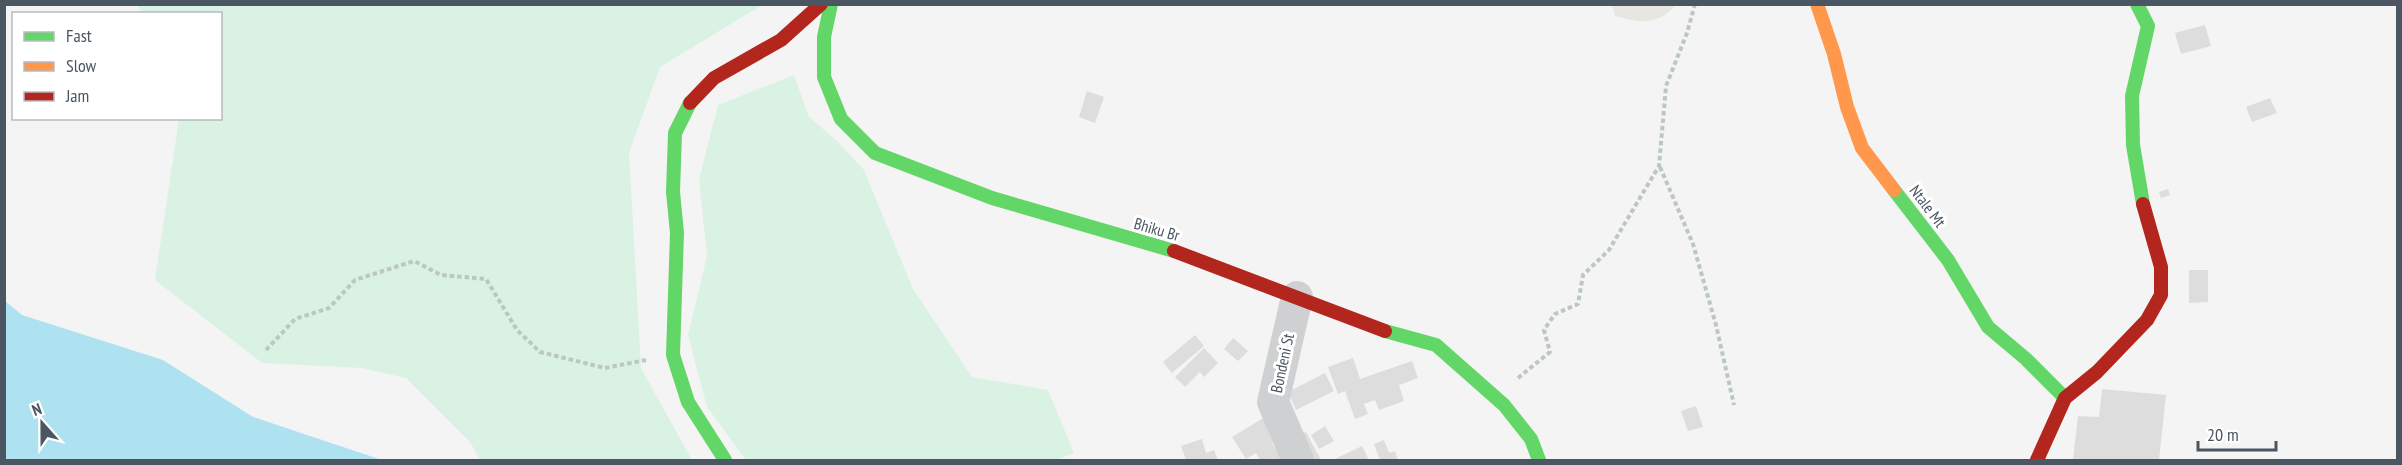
<svg xmlns="http://www.w3.org/2000/svg" width="2402" height="465" font-family="'PT Sans Narrow',sans-serif">
<style>
.green{fill:#d9f2e3}
.sand{fill:#e7e6e1}
.water{fill:#aee2f0}
.building{fill:#ddddde}
.lines{fill:none;stroke-linecap:round;stroke-linejoin:round}
.path{stroke:#bcc7c4;stroke-width:4;stroke-dasharray:4.5 3;stroke-linecap:butt}
.street{stroke:#ced0d2;stroke-width:32}
.fast{stroke:#63d668;stroke-width:14}
.slow{stroke:#ff974d;stroke-width:14}
.jam{stroke:#b3261e;stroke-width:14}
.labels{text-anchor:middle;stroke-width:6;stroke-linejoin:round;paint-order:stroke}
.street-label{font-size:16px;fill:#4a5661;stroke:#fff}
</style>
<rect width="100%" height="100%" fill="#f4f4f4"/>
<!-- green -->
<path class="green" d="M137 5H762L660 67 629 153 641 368 692 460H480L470 442 406 378 362 368 262 363 155 280 179 119 220 118V14L142 13Z
M794 75 809 117 837 141 864 170 913 289 972 377 1048 390 1074 453 1057 460H746L707 407 688 335 707 256 699 180 718 105Z"/>
<!-- sand -->
<path class="sand" d="M1612 5V4L1676 5C1657 26 1640 23 1615 16Z"/>
<!-- water -->
<path class="water" d="M4 300 22 315 163 360 253 417 382 460H5Z"/>
<!-- building -->
<path class="building" d="M2205 25 2211 46 2181 54 2175 33Z
M1087 91 1104 97 1095 123 1079 117Z
M2270 98 2277 113 2252 122 2246 107Z
M2168 189 2170 195 2161 198 2159 192Z
M2189 270H2208V302L2189 303Z
M1195 335 1204 346 1172 373 1163 362Z
M1233 338 1248 351 1238 361 1224 349Z
M1204 348 1218 363 1204 377 1200 372 1185 387 1175 377Z
M1353 358 1360 379 1412 361 1418 378 1399 385 1404 401 1379 410 1375 400 1364 404 1368 414 1355 419 1345 391 1338 394 1328 367Z
M1325 373 1334 391 1296 410 1288 392Z
M2102 389 2166 395 2159 460H2073L2078 416 2099 417Z
M1696 406 1703 427 1688 431 1681 411Z
M1270 414 1284 436 1272 443 1278 453 1295 460H1260L1256 453 1246 459 1232 437Z
M1325 426 1334 441 1319 449 1311 435Z
M1306 432 1321 460H1301L1290 440Z
M1202 439 1206 453 1214 450 1218 460H1186L1181 446Z
M1384 440 1389 453 1395 451 1398 460H1380L1374 444Z
M1362 446 1369 460H1333Z"/>
<g class="lines">
<!-- path -->
<path class="path" d="M1660 167 1693 244 1716 325 1734 405
M266 350 295 319 329 308 355 280 414 261 441 275 486 279 517 330 540 352 605 368 646 360
M1518 378 1550 352 1544 330 1555 314 1578 304 1583 275 1609 250 1659 166 1666 86 1687 33 1695 4"/>
<!-- street -->
<path class="street" d="M1297 297 1273 402 1298 460"/>
<!-- fast -->
<path class="fast" d="M831 4 824 37V77L841 119 875 153 992 198 1174 251
M2137 4 2148 26 2132 96 2133 145 2143 204
M690 103 675 133 673 192 677 233 673 355 688 402 725 460
M1894 190 1948 260 1988 327 2026 359 2065 398
M1385 331 1436 345 1504 405 1531 439 1539 460"/>
<!-- slow -->
<path class="slow" d="M1817 4 1834 54 1847 107 1862 148 1894 190"/>
<!-- jam -->
<path class="jam" d="M690 103 714 78 781 40 821 4
M1174 251 1385 331
M2037 460 2065 398 2097 372 2147 320 2161 295V267L2143 204"/>
</g>
<g class="labels">
<!-- street labels -->
<g class="street-label">
<text transform="translate(1928 206) rotate(53)" y="6">Ntale Mt</text>
<text transform="translate(1157 229) rotate(16)" y="6">Bhiku Br</text>
<text transform="translate(1282 363) rotate(-78)" y="6">Bondeni St</text>
</g>
</g>
<!-- border -->
<rect width="2402" height="465" fill="none" stroke="#4a5661" stroke-width="12"/>
<!-- legend -->
<rect x="12" y="12" width="210" height="108" fill="#ffffff" stroke="#b7bbc0" stroke-width="1.5"/>
<rect x="24" y="32" width="30" height="9" fill="#63d668" stroke="#b7bbc0" stroke-width="1.5"/>
<text x="66" y="42" font-size="18" fill="#4a5661">Fast</text>
<rect x="24" y="62" width="30" height="9" fill="#ff974d" stroke="#b7bbc0" stroke-width="1.5"/>
<text x="66" y="72" font-size="18" fill="#4a5661">Slow</text>
<rect x="24" y="92" width="30" height="9" fill="#b3261e" stroke="#b7bbc0" stroke-width="1.5"/>
<text x="66" y="102" font-size="18" fill="#4a5661">Jam</text>
<!-- north arrow -->
<g transform="translate(42 423) rotate(339)" stroke="#ffffff" stroke-width="4.5" paint-order="stroke">
<path d="M0-4.5L10 22L0 15L-10 22Z" fill="#4a5661"/>
<text y="-9" font-size="16" font-weight="bold" text-anchor="middle" fill="#4a5661">N</text>
</g>
<!-- scale -->
<path d="M2198 441v9h78v-9" fill="none" stroke="#4a5661" stroke-width="3"/>
<text x="2207" y="441" font-size="18" fill="#4a5661" stroke="#ffffff" stroke-width="4.5" paint-order="stroke">20 m</text>
</svg>
